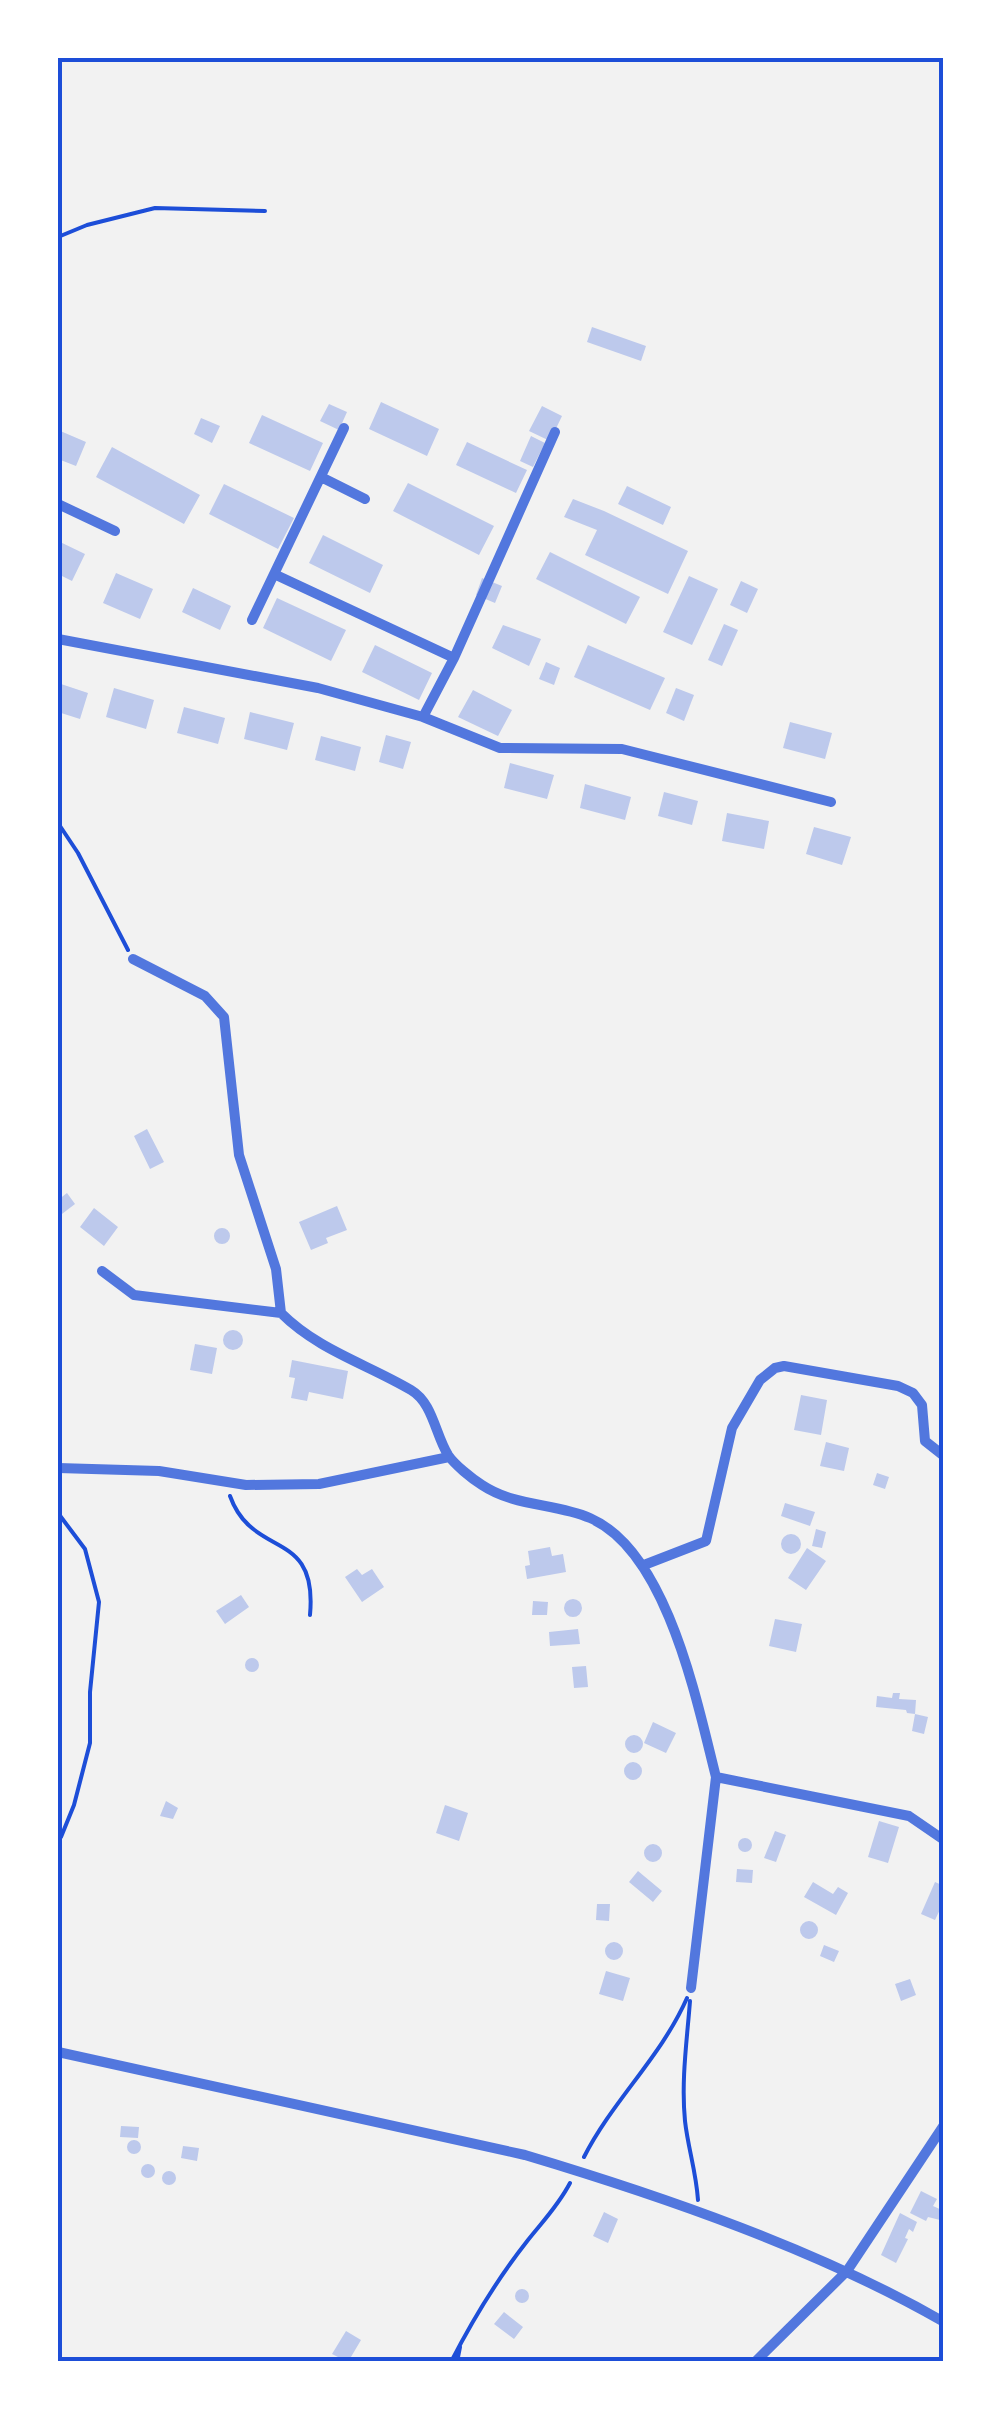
<svg xmlns="http://www.w3.org/2000/svg" width="1001" height="2419" font-family="Roboto,sans-serif">
<style>
.building{fill:#bdc9ec}
.lines{fill:none;stroke-linecap:round;stroke-linejoin:round}
.path{stroke:#1d4ed8;stroke-width:4}
.minor{stroke:#5277de;stroke-width:10}
.neatline{fill:none;stroke:#1d4ed8;stroke-width:4}
</style>
<rect width="100%" height="100%" fill="#f2f2f2"/>
<!-- building -->
<path class="building" d="M592 327 646 346 641 361 587 342Z
M381 402 439 429 427 456 369 429Z
M329 404 347 412 339 430 320 421Z
M542 406 562 416 550 441 529 431Z
M262 415 323 443 310 471 249 443Z
M201 418 220 426 212 443 194 434Z
M58 430 86 442 76 466 58 459Z
M531 436 545 443 533 467 520 461Z
M467 442 527 470 516 493 456 465Z
M112 447 200 495 184 524 96 477Z
M408 483 494 526 479 555 393 511Z
M224 484 294 518 278 549 209 514Z
M627 486 671 507 663 525 618 504Z
M573 499 604 511 688 551 668 594 585 555 597 530 564 517Z
M323 535 383 565 370 593 309 563Z
M58 541 85 554 72 581 58 574Z
M550 552 640 597 626 624 536 579Z
M116 573 153 589 140 619 103 603Z
M689 576 718 589 692 645 663 632Z
M482 578 502 586 495 603 476 595Z
M741 581 758 589 747 613 730 605Z
M193 588 231 606 220 630 182 612Z
M277 598 346 630 331 661 263 628Z
M724 624 738 630 722 666 708 660Z
M503 625 541 639 529 666 492 648Z
M375 645 432 673 419 700 362 672Z
M588 645 665 678 650 710 574 677Z
M546 662 560 668 554 685 539 679Z
M58 683 88 693 80 719 58 712Z
M114 688 154 700 146 729 106 717Z
M676 688 694 695 684 721 666 713Z
M473 690 512 710 498 736 458 717Z
M184 707 225 718 218 744 177 733Z
M250 712 294 723 287 750 244 739Z
M790 722 832 733 825 759 783 748Z
M386 735 411 742 403 769 379 762Z
M321 736 361 747 355 771 315 760Z
M510 763 554 775 547 799 504 788Z
M585 784 631 797 625 820 580 808Z
M664 792 698 801 692 825 658 816Z
M727 813 769 821 764 849 722 841Z
M814 827 851 837 842 865 806 854Z
M147 1129 164 1162 150 1169 134 1136Z
M67 1193 75 1204 58 1217V1200Z
M337 1206 347 1230 326 1238 328 1243 311 1250 299 1222Z
M94 1208 118 1227 104 1246 80 1227Z
M214 1236a8 8 0 1 1 16 0a8 8 0 1 1-16 0Z
M223 1340a10 10 0 1 1 20 0a10 10 0 1 1-20 0Z
M195 1344 217 1348 212 1374 190 1370Z
M292 1360 348 1371 343 1399 309 1392 307 1401 291 1398 295 1378 289 1377Z
M801 1395 827 1400 821 1435 794 1430Z
M826 1442 849 1448 844 1471 820 1466Z
M877 1473 889 1477 885 1489 873 1485Z
M785 1503 815 1512 810 1526 781 1516Z
M816 1529 826 1532 822 1548 812 1546Z
M781 1544a10 10 0 1 1 20 0a10 10 0 1 1-20 0Z
M550 1547 552 1556 563 1554 566 1572 527 1579 525 1566 530 1565 528 1551Z
M807 1548 826 1561 806 1590 788 1578Z
M357 1569 362 1575 372 1569 384 1587 362 1602 345 1577Z
M241 1595 249 1607 225 1624 216 1611Z
M564 1608a9 9 0 1 1 18 0a9 9 0 1 1-18 0Z
M533 1601 548 1602 547 1615H532Z
M775 1619 802 1624 796 1652 769 1646Z
M578 1629 580 1644 550 1646 549 1632Z
M245 1665a7 7 0 1 1 14 0a7 7 0 1 1-14 0Z
M586 1666 588 1687 574 1688 572 1667Z
M893 1693H900L899 1699 916 1700 915 1714 907 1713 906 1710 876 1707 877 1696 892 1698Z
M915 1714 928 1717 924 1734 912 1731Z
M653 1722 676 1733 666 1753 644 1743Z
M625 1744a9 9 0 1 1 18 0a9 9 0 1 1-18 0Z
M624 1771a9 9 0 1 1 18 0a9 9 0 1 1-18 0Z
M166 1801 178 1808 173 1819 160 1816Z
M445 1805 468 1813 459 1841 436 1833Z
M879 1821 899 1827 888 1863 868 1857Z
M775 1831 786 1835 776 1862 764 1858Z
M738 1845a7 7 0 1 1 14 0a7 7 0 1 1-14 0Z
M644 1853a9 9 0 1 1 18 0a9 9 0 1 1-18 0Z
M737 1869 753 1870 752 1883 736 1882Z
M638 1871 662 1891 653 1902 629 1882Z
M813 1882 833 1894 838 1887 848 1893 836 1915 804 1897Z
M935 1882 944 1886V1901L935 1920 921 1914Z
M597 1904H610L609 1921 596 1920Z
M800 1930a9 9 0 1 1 18 0a9 9 0 1 1-18 0Z
M605 1951a9 9 0 1 1 18 0a9 9 0 1 1-18 0Z
M824 1945 839 1951 834 1962 820 1956Z
M606 1971 630 1978 623 2001 599 1994Z
M910 1979 916 1995 901 2001 895 1984Z
M121 2126 139 2127 138 2138 120 2137Z
M127 2147a7 7 0 1 1 14 0a7 7 0 1 1-14 0Z
M183 2146 199 2148 197 2161 181 2158Z
M141 2171a7 7 0 1 1 14 0a7 7 0 1 1-14 0Z
M162 2178a7 7 0 1 1 14 0a7 7 0 1 1-14 0Z
M921 2191 937 2199 933 2206 944 2211V2221L928 2217 926 2221 910 2213Z
M604 2212 618 2219 608 2243 593 2236Z
M900 2213 917 2222 913 2232 909 2229 905 2238 908 2239 896 2263 881 2255Z
M515 2296a7 7 0 1 1 14 0a7 7 0 1 1-14 0Z
M504 2312 523 2327 514 2339 494 2324Z
M346 2331 361 2340 348 2362 332 2354Z"/>
<g class="lines">
<!-- path -->
<path class="path" d="M58 237 87 225 155 208 265 211
M58 823 78 853 128 950
M230 1496C253 1560 318 1527 310 1615
M58 1513 85 1549 99 1602 90 1692V1743L74 1805 61 1837 58 1838
M690 2001C687 2040 681 2081 685 2121 688 2148 696 2171 698 2200
M584 2157C613 2100 661 2057 687 1998
M451 2362C473 2319 498 2278 528 2240 543 2221 558 2206 570 2183
M457 2362 460 2347"/>
<!-- minor -->
<path class="minor" d="M321 477 365 499
M58 504 115 531
M274 574 454 658
M252 620 344 428
M58 639 318 688 423 717 500 748 622 749 831 802
M423 717 454 658 555 432
M133 959 205 996 224 1017 239 1155 276 1269 281 1313C318 1350 367 1364 411 1390 433 1403 435 1434 448 1455 455 1465 471 1478 482 1485 515 1507 555 1503 590 1518 668 1552 697 1703 716 1777L909 1816 944 1840
M102 1271 134 1295 281 1313
M58 1468 159 1471 246 1485 319 1484 449 1457
M644 1565 706 1541 732 1428 760 1380 775 1368 784 1366 898 1386 913 1393 922 1405 925 1441 944 1456
M691 1988 716 1777
M58 2052 525 2155C662 2196 819 2250 944 2322
M755 2362 847 2271 944 2125"/>
</g>
<!-- border -->
<rect width="1001" height="2419" fill="none" stroke="#ffffff" stroke-width="120"/>
<rect x="60" y="60" width="881" height="2299" class="neatline"/>
</svg>
